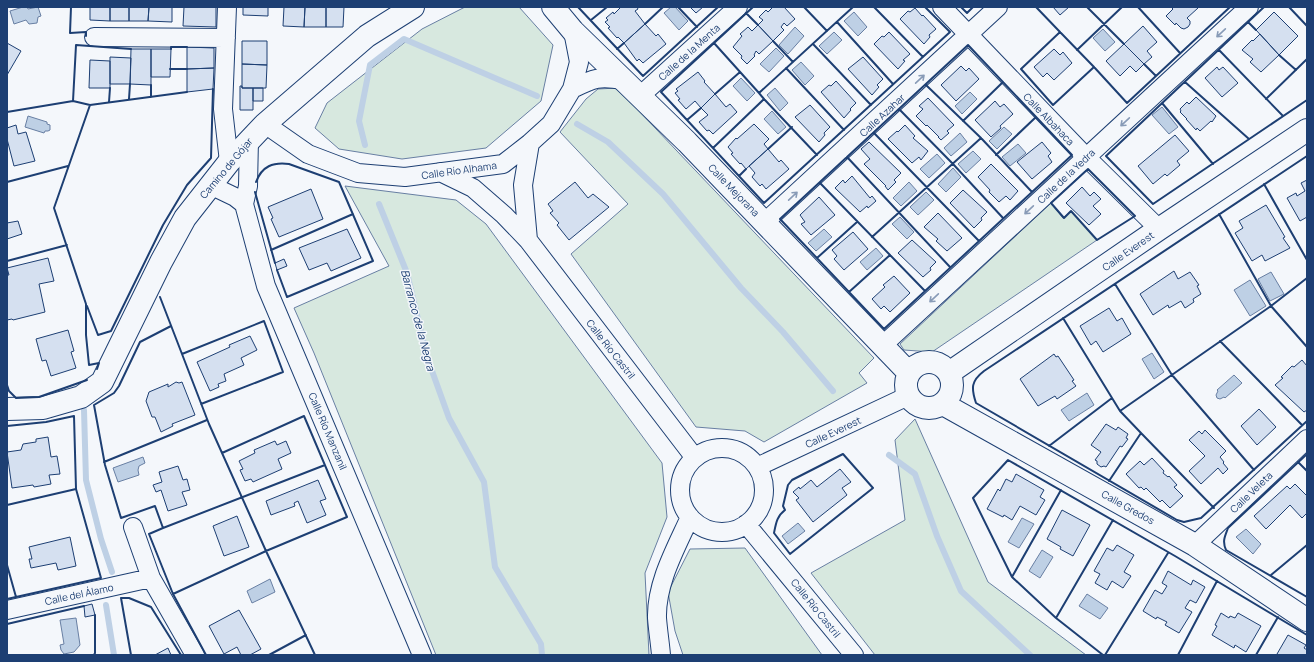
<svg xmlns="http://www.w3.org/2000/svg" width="1314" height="662" font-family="Manrope,sans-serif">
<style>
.green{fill:#d7e8df;stroke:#687fa3}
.water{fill:#bed0e5;stroke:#687fa3}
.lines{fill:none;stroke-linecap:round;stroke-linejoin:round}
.stream{stroke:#bed0e5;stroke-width:6}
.building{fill:#d5e0f0;stroke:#1d3f73}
.minor-casing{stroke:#1d3f73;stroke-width:20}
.tertiary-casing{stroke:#1d3f73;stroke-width:24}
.minor{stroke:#f4f7fb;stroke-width:18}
.tertiary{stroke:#f4f7fb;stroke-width:22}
.wall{stroke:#1d3f73;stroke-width:2}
.oneway{stroke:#889bb7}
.labels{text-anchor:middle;stroke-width:3;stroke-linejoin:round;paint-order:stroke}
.street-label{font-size:10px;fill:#1d3f73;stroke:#f4f7fb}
.water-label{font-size:11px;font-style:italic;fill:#1d3f73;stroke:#f4f7fb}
</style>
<rect width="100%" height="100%" fill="#f4f7fb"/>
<!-- green -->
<path class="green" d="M465 7H519L553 45 541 101 486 148 402 159 339 149 315 128 327 103 422 29Z
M617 88 874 358 859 373 867 383 764 442 745 431 696 427 571 254 628 204 560 132 586 99 598 89Z
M345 186 456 200 486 224 662 463 667 517 645 573 649 655H436L314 353 294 308 389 266Z
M1051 203 1063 218 1071 211 1097 240 932 352 904 350 900 344Z
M915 419 988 582 1086 655H875L811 573 905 520 895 440Z
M745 548 817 648 822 655H683L675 631 668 592 690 549Z"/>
<!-- water -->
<path class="water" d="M23 7H27L28 9 38 7 41 16 38 17 37 23 29 24 26 20 14 24 10 11Z
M671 7H675L688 21 679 30 664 13Z
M854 12 867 27 858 36 844 21Z
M795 27 804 36 788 54 779 45Z
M1103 29 1115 42 1105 51 1093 38Z
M834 32 842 40 827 54 819 46Z
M776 48 784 56 769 72 760 64Z
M801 62 814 76 805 85 792 70Z
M741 78 755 93 747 101 733 86Z
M775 88 788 103 780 111 767 95Z
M970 92 977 99 962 114 955 106Z
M1162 107 1178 127 1169 134 1152 115Z
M772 111 786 127 778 134 764 119Z
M28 116 47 122V124L50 125V130L48 131H45L44 133 25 127Z
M1004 127 1012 134 997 149 989 141Z
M960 133 967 142 951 156 944 148Z
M1018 144 1026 153 1010 166 1002 157Z
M973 151 981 159 966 173 958 164Z
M937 154 945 163 929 178 920 169Z
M953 168 961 177 946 192 938 184Z
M909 182 917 191 901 206 893 198Z
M926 192 934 200 918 215 910 207Z
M900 217 914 232 907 239 892 224Z
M824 229 832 237 816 251 808 243Z
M876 248 883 256 867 270 860 262Z
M1271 272 1284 294 1270 301 1258 279Z
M1250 280 1266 306 1250 316 1234 290Z
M1152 353 1164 372 1154 379 1142 359Z
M1234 375 1242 383 1225 398 1224 397 1220 399 1217 398 1216 395 1218 391 1217 390Z
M1087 393 1094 405 1069 421 1061 410Z
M143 457 145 463 139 466 138 470 139 475 118 482 113 468Z
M1022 518 1034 524 1019 548 1008 542Z
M798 523 805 531 788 544 782 536Z
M1246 529 1261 544 1253 554 1236 537Z
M1042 550 1053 557 1040 578 1029 571Z
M270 579 275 592 252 603 247 591Z
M1087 594 1108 608 1100 619 1079 606Z
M76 618 80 645 74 652 64 654 61 650 60 645 64 644 60 620Z"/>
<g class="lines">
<!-- stream -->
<path class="stream" d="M577 124 608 142 663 194 741 288 783 332 833 391
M365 145 359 121 370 65 404 39 537 96
M379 204 407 273 427 357 449 418 484 482 495 567 541 644 542 655
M84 410 86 480 101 539 112 572
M889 455 915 474 937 536 961 591 1030 655
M106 605 114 655"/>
</g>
<!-- building -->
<path class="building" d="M90 7H110V21L90 20Z
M110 7H129V21H110Z
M129 7H149L148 21H129Z
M149 7H172V22L148 21Z
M184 7H216V27L183 26Z
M243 7H268V16L243 15Z
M284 7H305L304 27 283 26Z
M305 7H326V27H304Z
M326 7H344L343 27H326Z
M621 7H637L638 9 635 11 645 24 624 43 618 37 617 38 608 28 610 27 605 22 608 20 606 18 613 12 614 14Z
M690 7H703L696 13Z
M773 7H784L795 19 787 26 784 23 781 27 784 30 773 41 758 25 763 20 759 17 766 10 768 12Z
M1053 7H1069L1060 15Z
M1171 7H1197L1198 8 1187 18 1190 21V24L1188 27 1184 29 1181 28 1176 23 1175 25 1166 16 1173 9Z
M915 8 922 16 923 15 936 29 929 35 930 37 924 44 900 19 908 11 910 12Z
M1274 12 1298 36 1279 55 1256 30Z
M645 24 656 36 658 34 666 44 643 63 639 59 637 61 624 43Z
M758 25 773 41 759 54 756 51 754 55 755 56 747 64 741 58 742 56 733 47 742 36 740 34 748 27 752 31Z
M1143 26 1157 42 1147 51 1152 57 1144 64 1124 44Z
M889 32 910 54 903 60 905 61 898 69 874 44 882 36 884 37Z
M1260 34 1279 55 1261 72 1250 62 1253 59 1242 50 1252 40 1253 41Z
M242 41H267V65L242 64Z
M7 43 21 51 7 75Z
M1124 44 1144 64 1136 72 1130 66 1120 76 1106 61Z
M187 47 214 48V68L187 69Z
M131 49H151V85L130 84Z
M151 49H171L170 77H151Z
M1054 49 1060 55 1063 52 1072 63 1054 80 1047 73 1043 77 1034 67Z
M110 57 131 58 130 84H110Z
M863 57 883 79 877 85 879 87 872 95 848 69Z
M90 60 110 61V88H89Z
M242 64 267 65 266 88H242Z
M961 66 966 71 969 68 979 79 956 101 941 85Z
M1217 67 1219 70 1223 67 1238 83 1222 97 1205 78Z
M214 68 213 89 187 92V69Z
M698 72 705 81 704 82 715 94 701 108 695 101 686 109 678 100 680 99 675 93 678 91 676 89Z
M836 81 856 103 850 109 851 110 844 118 821 92 829 85 831 86Z
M240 86H242V88H253V110H240Z
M253 88H263V101H253Z
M715 94 726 107 730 104 737 112 713 134 709 130 707 131 699 122 708 115 701 108Z
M1196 97 1216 116 1212 122 1211 121 1200 131 1197 128 1196 130 1186 119H1187L1180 112 1181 111 1180 109 1187 102 1189 104Z
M928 98 954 125 947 131 949 133 941 140 938 137H939L927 125 926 126 916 116 923 109 919 106Z
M995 101 1000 107 1004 104 1013 114 1000 126 1001 128 991 137 975 120Z
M810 105 830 127 824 133 825 135 819 142 795 117Z
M754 124 769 139 764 144 768 149 746 169 741 163 740 164 731 154 733 153 728 147 736 138 737 139Z
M16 125 18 134 26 132 35 161 14 166 7 139V128Z
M905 125 915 136 913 138 928 151 921 160 919 157 912 163 888 139 897 131 898 132Z
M1175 135 1189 151 1177 161 1180 165 1167 176 1165 174 1153 184 1138 166Z
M869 142 901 173 894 180 896 182 888 190 885 186H886L864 164 870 159 861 149Z
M1042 142 1051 153 1048 156 1052 162 1032 179 1017 162Z
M768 149 779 162 781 160 789 169 766 189 762 184 760 186 752 177 755 173 749 166Z
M991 164 1018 191 1010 200 1006 196 999 202 989 192 990 190 978 177Z
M852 176 870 198 872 196 876 201 868 208 867 206 860 212 835 188 843 180 845 183Z
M1307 180V217L1300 221 1287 198 1296 193 1297 196 1305 191 1301 183Z
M575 182 588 198 593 194 609 207 569 240 557 225 559 223 550 213 553 211 548 204Z
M1082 187 1090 196 1094 192 1101 199 1093 206 1101 214 1089 225 1066 203Z
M311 189 323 219 279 237 271 219 273 218 268 207Z
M963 190 987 212 981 218 982 220 974 228 950 203Z
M819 197 835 215 811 235 801 224 805 222 800 215Z
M1266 205 1285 237 1283 238 1290 248 1265 261 1262 255 1252 261 1235 233 1243 228 1239 221Z
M938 213 962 238 947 251 936 241 938 239 924 227Z
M18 221 22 234 7 239V223Z
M347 229 361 258 331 271 327 263 309 270 299 248Z
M853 232 868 249 844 270 834 259 837 256 832 250Z
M912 240 936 262 930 268 931 270 923 277 898 253Z
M48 258 54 281 39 284 45 312 13 320 12 319 7 320V275H9L7 268Z
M284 259 287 266 277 270 275 263Z
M1174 271 1178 279 1190 272 1199 285 1197 286 1201 294 1193 299 1194 302 1185 308 1181 301 1169 308 1168 305 1153 315 1140 294Z
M894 276 910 293 890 312 884 306 881 309 872 299 885 287 883 285Z
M1109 308 1117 321 1122 318 1131 334 1103 352 1096 341 1091 345 1080 326Z
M68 330 74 351 71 352 76 368 51 376 46 360 42 361 36 339Z
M250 336 257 350 241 358 244 365 224 374 226 381 218 384 219 387 210 391 197 362 230 347 229 345Z
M1054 354 1056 357 1058 356 1074 380 1072 381 1076 386 1057 399 1055 396 1038 406 1020 379Z
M1302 360 1307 366V410L1304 412 1275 385 1283 378 1281 377 1292 366 1294 367Z
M176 382 179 383 182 382 195 415 172 424 173 426 161 432 155 417H152L146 401 149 392 168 384V387Z
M1259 409 1276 427 1257 445 1241 426Z
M1106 424 1116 430 1118 427 1128 434 1126 438 1128 439 1122 447 1120 446 1106 467 1104 466 1101 467 1097 464V461L1095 460 1101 452 1091 445Z
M1205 430 1226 451 1220 457 1224 462 1223 463 1228 469 1223 474 1218 468 1201 484 1189 471 1205 456 1189 440 1199 431 1202 434Z
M48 437 51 457 57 456 60 474 49 475 51 484 34 487 33 485 12 488 7 452 21 450 23 444 36 442V439Z
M275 441 277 445 286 441 291 453 278 459 282 469 253 482 251 479 245 481 240 470 243 469 239 461 255 453 254 450Z
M1152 458 1164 471 1163 473 1168 477 1169 476 1177 485 1174 487 1183 496 1170 508 1162 500 1160 502 1146 488 1144 490 1141 487 1139 488 1126 474 1140 461 1144 465Z
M178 466 183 480 187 479 190 490 182 492 187 505 168 511 161 490 156 492 153 485 162 482 159 472Z
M840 469 851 482 842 488 847 495 813 522 796 500 799 498 793 492 799 487 800 489 811 480 817 487Z
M1016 474 1044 490 1040 497 1045 500 1036 515 1020 506 1012 520 1004 515 1003 517 987 509 998 489 1000 491 1006 479 1012 482Z
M318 480 326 499 320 501 326 515 307 523 298 501 294 503 295 506 271 515 266 501Z
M1295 484 1307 496V513L1302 518 1290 505 1266 529 1254 516 1287 486 1290 489Z
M1062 510 1090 525 1073 556 1060 549 1061 547 1047 539Z
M237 516 249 547 224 556 213 526Z
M70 537 76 566 58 570 56 563 31 568 29 559H32L29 547Z
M1117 545 1134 555 1124 572 1131 576 1123 588 1112 581 1107 590 1095 583 1100 574 1094 571 1107 548 1113 551Z
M1168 571 1191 585 1193 580 1205 587 1196 603 1190 600 1185 608 1192 612 1179 633 1165 625 1167 622 1157 617 1156 619 1143 611 1155 590 1162 594 1167 586 1162 583Z
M92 604 95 615 85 617 84 606Z
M239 610 261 649 250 655H241L237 647 224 654 209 626Z
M1221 613 1229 618 1230 616 1235 618 1238 613 1261 626 1246 652 1235 645 1234 648 1212 635 1217 626 1215 625Z
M1288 635 1306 645 1304 648 1307 650V655H1279L1277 654Z
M168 648 171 655H155Z"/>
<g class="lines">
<defs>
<path id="minor" d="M227 7 223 109 229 162
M942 7 1086 157 1159 229
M94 37 226 38
M572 89C594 78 599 76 623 80
M640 96 738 7
M265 124 308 154 358 173 405 177 503 164 530 143 551 124 572 89 579 62 573 31
M249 139 248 186 244 204 266 286 422 655
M530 143 523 185 528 240 695 458
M440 172 473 188 504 215 528 240
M210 185 235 197 244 204
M765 222 998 7
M883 345 1249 7
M680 490a42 42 0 1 1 84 0a42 42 0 1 1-84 0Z
M757 467 908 396
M746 524 854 655
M133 527 151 578 195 655
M1195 545 1307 439
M7 610 151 578
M661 655C660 643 658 631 657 618 656 583 676 548 690 517"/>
<path id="tertiary" d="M553 7 573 31 687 142 909 373
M906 385a23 23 0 1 1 46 0a23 23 0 1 1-46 0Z
M949 373 1159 229 1307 130
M943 404 1195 545 1307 620
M7 409 43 408 81 397 102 382 161 262 185 218 229 162 265 124 367 36 413 7"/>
</defs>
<!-- minor casing -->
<use href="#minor" class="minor-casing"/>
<!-- tertiary casing -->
<use href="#tertiary" class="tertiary-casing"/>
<!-- minor -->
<use href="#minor" class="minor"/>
<!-- tertiary -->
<use href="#tertiary" class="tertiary"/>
<!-- wall -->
<path class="wall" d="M71 7 70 33 86 32V36
M578 7 643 76 718 7
M678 7 697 27
M753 7 661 92 764 203 950 32 925 7
M804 7 827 31
M874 7 923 57
M961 7 967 13 973 7
M1036 7 1060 32
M1087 7 1124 44
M1138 7 1180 53
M1264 7 1106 156 1153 204 1307 100
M1289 7 1307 26
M746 13 758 25
M591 20 607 7
M837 22 893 84
M1248 22 1256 30
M645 24 663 7
M1060 32 1094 67 1053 105 1021 69Z
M773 41 793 62
M714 43 759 93
M813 44 871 105
M968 45 1072 155 884 329 780 219Z
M171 49V47H187
M617 49 624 43
M1077 50 1122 7
M1219 50 1283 116
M1279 55 1296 70
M1144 64 1156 76
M1094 67 1127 103 1230 7
M786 68 844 130
M170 69H187
M1185 82 1249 139
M715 94 740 72
M151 97V85
M129 99 130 84
M764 99 817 155
M1266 99 1307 59
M73 101 76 45 131 49
M109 102 110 88
M1162 103 1213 164
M90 105 54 208 86 304V335L89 365 99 363 97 369
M899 109 953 164 1003 218
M7 112 73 101 90 105 187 92
M7 119V120
M687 120 701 108
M963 121 1003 82
M874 133 979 241
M981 138 1032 192
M713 148 764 99 759 93 853 7
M768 149 792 127
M996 155 1036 117
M1307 156 984 371C971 381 971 388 976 403L1177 520 1184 522 1201 518 1307 421
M847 157 950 267
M1088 169 1135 216 1097 240 1071 211 1064 218 1051 203Z
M739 176 746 169
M7 182 68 166
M256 182C262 166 273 162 289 164L339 182 373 261 287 297 277 270
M820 183 925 291
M1264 184 1307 260
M255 192 275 263
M1219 214 1271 306 1307 278
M872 237 981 138 926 85
M271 250 353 214
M817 258 857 222
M7 261 67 245
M1115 284 1172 375 1254 470
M849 292 890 255
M160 297 209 424 266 551 315 655
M87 306 98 335 111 331 163 225 187 185 211 158 213 89
M1063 318 1120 411 1141 433
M171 326 140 342 119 386 114 393 94 405 105 465 121 518 155 506 163 528 325 465
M1220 341 1302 425
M182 354 264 321 283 372 201 404
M7 385 9 391 16 398 39 397 87 380
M1120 411 1271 306 1307 347
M7 426 46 422 74 416 76 489 101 578 7 599
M1049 446 1112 398
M843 454 873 488 790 554 774 533C776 523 777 516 785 510L783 506 788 485 792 480Z
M1307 454 1228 528C1225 536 1222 541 1226 550L1307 597
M104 462 207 420
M1298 462 1307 471
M1109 481 1141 433 1214 508
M7 505 76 489
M163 528 149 534 173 594 206 655
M7 565 16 597
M1271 575 1307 545
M1012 577 1061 490
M173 594 266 551 347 517 304 416 222 453
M1056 618 1113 520
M7 624 84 606
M94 655 95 653V615
M131 655 121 598H129L151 607 181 655
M269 655 306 635
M1103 655 1056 618 1012 577 973 498 1008 460 1175 556 1307 635
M1105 655 1168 553
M1178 655 1217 581
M1256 655 1278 617"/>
</g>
<!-- one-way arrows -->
<defs><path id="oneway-shaft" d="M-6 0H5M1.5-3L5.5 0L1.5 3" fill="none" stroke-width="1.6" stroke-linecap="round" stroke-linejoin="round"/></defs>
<g class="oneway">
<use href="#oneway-shaft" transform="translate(1221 33) rotate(137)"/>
<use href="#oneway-shaft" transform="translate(920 79) rotate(-43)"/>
<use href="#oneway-shaft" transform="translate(1125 122) rotate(137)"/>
<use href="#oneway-shaft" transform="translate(793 196) rotate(-43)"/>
<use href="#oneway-shaft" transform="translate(1029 210) rotate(137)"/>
<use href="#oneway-shaft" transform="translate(934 298) rotate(137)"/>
</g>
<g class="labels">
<!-- street labels -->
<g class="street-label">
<text transform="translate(689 52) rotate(-42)" y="4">Calle de la Menta</text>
<text transform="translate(882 115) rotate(-43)" y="4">Calle Azahar</text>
<text transform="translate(1049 119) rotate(46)" y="4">Calle Albahaca</text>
<text transform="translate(226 168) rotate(-50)" y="4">Camino de Gójar</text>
<text transform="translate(459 170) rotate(-8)" y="4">Calle Río Alhama</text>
<text transform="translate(1066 176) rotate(-43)" y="4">Calle de la Yedra</text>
<text transform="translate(734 190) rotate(46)" y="4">Calle Mejorana</text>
<text transform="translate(1128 251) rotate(-35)" y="4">Calle Everest</text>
<text transform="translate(611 349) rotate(52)" y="4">Calle Río Castril</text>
<text transform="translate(328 431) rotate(67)" y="4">Calle Río Manzanil</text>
<text transform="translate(833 432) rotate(-25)" y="4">Calle Everest</text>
<text transform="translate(1251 492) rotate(-44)" y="4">Calle Veleta</text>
<text transform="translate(1128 507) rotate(29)" y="4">Calle Gredos</text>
<text transform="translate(79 594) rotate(-12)" y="4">Calle del Álamo</text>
<text transform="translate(816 608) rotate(51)" y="4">Calle Río Castril</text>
</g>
<!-- water labels -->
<g class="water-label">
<text transform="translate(418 320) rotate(75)" y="4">Barranco de la Negra</text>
</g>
</g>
<!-- border -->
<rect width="1314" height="662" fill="none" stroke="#1d3f73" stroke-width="16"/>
</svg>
